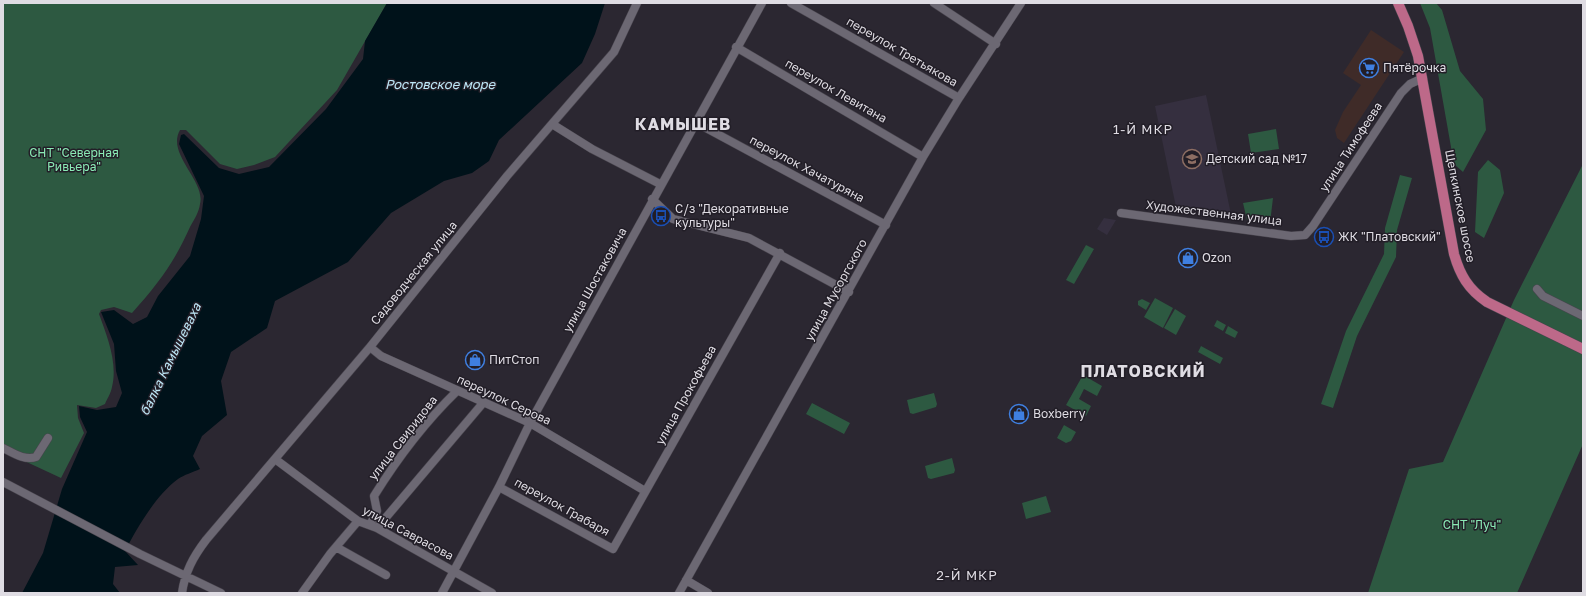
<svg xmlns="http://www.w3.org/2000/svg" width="1586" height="596" font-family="'Golos Text',sans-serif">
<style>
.commercial{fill:#3f2b28}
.built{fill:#352f3f}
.green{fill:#2d5941}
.water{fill:#00121a}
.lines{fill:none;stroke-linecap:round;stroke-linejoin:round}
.minor-casing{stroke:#49454e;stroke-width:9}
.major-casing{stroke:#49454e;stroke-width:11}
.minor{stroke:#6c6873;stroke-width:8}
.major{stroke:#bd6989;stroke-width:10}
.labels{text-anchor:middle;stroke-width:3;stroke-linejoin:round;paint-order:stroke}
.street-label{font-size:12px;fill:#dfdce3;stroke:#221e27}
.poi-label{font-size:12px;fill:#dfdce3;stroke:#221e27;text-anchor:start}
.park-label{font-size:12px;fill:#8aeab5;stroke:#221e27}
.water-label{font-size:13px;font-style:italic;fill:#bee7f7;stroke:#221e27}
.neighbourhood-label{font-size:13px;letter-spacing:1px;fill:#dfdce3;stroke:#221e27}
.district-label{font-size:16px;font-weight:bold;letter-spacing:1px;fill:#dfdce3;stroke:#221e27}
</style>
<rect width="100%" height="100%" fill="#2b2731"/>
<!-- commercial -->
<path class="commercial" d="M1371 30 1404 52 1344 143 1337 138 1335 130 1343 112 1361 85 1343 73Z"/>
<!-- built -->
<path class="built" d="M1206 95 1232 219 1177 212 1155 106Z
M1104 218 1116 220 1107 235 1097 229Z"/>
<!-- green -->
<path class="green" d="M3 3H387L337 90 275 157 254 165 237 169 220 164 186 130H180C166 154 206 181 200 204 199 212 194 220 190 227 174 263 158 284 132 313L114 307 101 310 99 314C107 336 118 363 112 387 111 393 107 399 105 404L96 408 77 405 78 418 84 433 61 478 3 451Z
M1420 3H1436L1442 10 1460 71 1483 99 1486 130 1463 172 1454 164 1430 28Z
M1276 129 1279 149 1251 153 1248 134Z
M1488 160 1500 170 1504 193 1484 238 1475 232 1478 172Z
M1583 164V444L1517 593H1368L1409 469 1443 462 1514 300Z
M1400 175 1412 178 1397 230 1396 257 1357 336 1333 408 1321 404 1346 331 1384 254 1385 228Z
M1273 198 1270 223 1247 220 1243 203Z
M1086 245 1094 249 1074 284 1066 280Z
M1155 298 1173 308 1163 328 1144 317Z
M1142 299 1150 303 1146 310 1138 305V301Z
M1175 309 1186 316 1176 335 1164 328Z
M1217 320 1226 325 1223 331 1214 326Z
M1228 326 1238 332 1235 338 1225 333Z
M1201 346 1223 358 1220 364 1198 352Z
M1083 375 1102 386 1097 396 1084 389 1079 399 1091 406 1086 416 1066 405Z
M934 393 937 404 936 407 913 414 910 413 907 400Z
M812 403 850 423 844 434 806 414Z
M1064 425 1076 432 1071 441 1066 443 1057 438Z
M952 458 955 470 954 473 931 479 928 478 925 466Z
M1046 496 1051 512 1026 519 1022 503Z"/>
<!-- water -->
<path class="water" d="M387 3H605L595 34 582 63 499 140 489 161 472 173 444 181 391 213 348 262 275 301 267 328 231 352 221 381 227 415 202 436 193 456 200 469C193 472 184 475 178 479 156 495 137 528 125 551L138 565 115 567 113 584 120 593H22L43 553 62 489 87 432 80 417 79 406 97 410 116 407 122 393 116 371 114 344 101 312 114 310 133 324 147 317 158 296 190 256 201 219 204 196 179 144 181 135 184 134 219 168 239 174 269 167 326 109 363 59 365 41Z"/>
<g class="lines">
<defs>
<path id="minor" d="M791 3 959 98
M934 3 996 44
M736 47 923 157
M695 122 886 225
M552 124 592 149 660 184
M652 199 673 219 749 238 849 292
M1121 213 1291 236 1305 235 1313 226 1401 93 1410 84 1423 78
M1537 289 1543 296 1583 316
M370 347 381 356 530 423 645 491
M3 448C13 453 25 461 36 457L48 438
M275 459 358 521 377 528 492 593
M3 482 140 554 221 593
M499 487 613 549 780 253
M370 525 377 511 374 496C397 459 425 422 457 391
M377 528 483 403
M336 547 386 575
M686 580 708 593
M182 593C185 572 193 557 206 540L370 347 507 176 614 52 637 3
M302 593 330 554 358 521
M442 593 499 487 530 423 762 3
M679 593 923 157 959 98 1021 3"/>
<path id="major" d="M1398 3 1408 26 1418 56 1454 254C1460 275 1468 289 1487 302L1583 349"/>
</defs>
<!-- minor casing -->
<use href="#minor" class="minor-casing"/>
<!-- major casing -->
<use href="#major" class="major-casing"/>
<!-- minor -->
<use href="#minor" class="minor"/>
<!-- major -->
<use href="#major" class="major"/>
</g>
<!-- icons -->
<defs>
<symbol id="supermarket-ring" viewBox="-11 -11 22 22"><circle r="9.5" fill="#221e27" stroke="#3f7fe0" stroke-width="1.5"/><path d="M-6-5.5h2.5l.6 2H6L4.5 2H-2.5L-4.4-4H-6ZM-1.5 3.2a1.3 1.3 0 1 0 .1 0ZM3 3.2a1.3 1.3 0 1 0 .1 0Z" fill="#3f7fe0"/></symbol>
<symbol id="school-ring" viewBox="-11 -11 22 22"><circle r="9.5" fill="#221e27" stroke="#8d6e63" stroke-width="1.5"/><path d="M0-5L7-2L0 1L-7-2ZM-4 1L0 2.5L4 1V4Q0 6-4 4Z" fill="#8d6e63"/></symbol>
<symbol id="bus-ring" viewBox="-11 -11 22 22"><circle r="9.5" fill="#221e27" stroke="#1a4fb4" stroke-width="1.5"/><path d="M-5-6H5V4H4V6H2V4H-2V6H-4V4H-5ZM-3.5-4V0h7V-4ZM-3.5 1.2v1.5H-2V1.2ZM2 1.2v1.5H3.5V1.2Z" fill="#1a4fb4"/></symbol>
<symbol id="shop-ring" viewBox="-11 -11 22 22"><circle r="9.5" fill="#221e27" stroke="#3f7fe0" stroke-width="1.5"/><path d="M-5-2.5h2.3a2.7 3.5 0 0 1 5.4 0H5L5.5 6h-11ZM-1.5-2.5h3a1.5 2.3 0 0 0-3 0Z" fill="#3f7fe0"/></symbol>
</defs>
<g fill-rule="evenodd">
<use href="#supermarket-ring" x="1358" y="57" width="22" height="22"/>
<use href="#school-ring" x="1181" y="148" width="22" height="22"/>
<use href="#bus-ring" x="650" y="205" width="22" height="22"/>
<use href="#bus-ring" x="1313" y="226" width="22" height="22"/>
<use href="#shop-ring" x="1177" y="247" width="22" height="22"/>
<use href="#shop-ring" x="464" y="349" width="22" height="22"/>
<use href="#shop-ring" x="1008" y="403" width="22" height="22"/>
</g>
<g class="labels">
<!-- street labels -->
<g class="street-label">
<text transform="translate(902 52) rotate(30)" y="4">переулок Третьякова</text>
<text transform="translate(836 91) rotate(30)" y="4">переулок Левитана</text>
<text transform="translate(1351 147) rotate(-57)" y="4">улица Тимофеева</text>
<text transform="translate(807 169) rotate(28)" y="4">переулок Хачатуряна</text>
<text transform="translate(1460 206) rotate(79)" y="4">Щепкинское шоссе</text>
<text transform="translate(1214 213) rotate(7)" y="4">Художественная улица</text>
<text transform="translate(414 273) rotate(-51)" y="4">Садоводческая улица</text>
<text transform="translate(595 280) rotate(-61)" y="4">улица Шостаковича</text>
<text transform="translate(836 290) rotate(-61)" y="4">улица Мусоргского</text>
<text transform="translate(686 395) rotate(-61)" y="4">улица Прокофьева</text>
<text transform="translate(504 400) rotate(25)" y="4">переулок Серова</text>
<text transform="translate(403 438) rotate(-52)" y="4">улица Свиридова</text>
<text transform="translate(562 507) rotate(29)" y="4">переулок Грабаря</text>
<text transform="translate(408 533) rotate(28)" y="4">улица Саврасова</text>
</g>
<!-- poi labels -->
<g class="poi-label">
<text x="1383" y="72">Пятёрочка</text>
<text x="1206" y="163">Детский сад №17</text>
<text x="675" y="213">С/з "Декоративные<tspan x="675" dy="14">культуры"</tspan></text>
<text x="1338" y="241">ЖК "Платовский"</text>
<text x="1202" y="262">Ozon</text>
<text x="489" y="364">ПитСтоп</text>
<text x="1033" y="418">Boxberry</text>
</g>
<!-- park labels -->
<g class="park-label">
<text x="74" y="157">СНТ "Северная<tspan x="74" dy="14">Ривьера"</tspan></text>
<text x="1472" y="529">СНТ "Луч"</text>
</g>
<!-- water labels -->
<g class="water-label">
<text x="440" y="89">Ростовское море</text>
<text transform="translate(170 359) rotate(-64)" y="5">балка Камышеваха</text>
</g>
<!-- neighbourhood labels -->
<g class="neighbourhood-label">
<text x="1143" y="134">1-Й МКР</text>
<text x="967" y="580">2-Й МКР</text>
</g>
<!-- district labels -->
<g class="district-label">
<text x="683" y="130">КАМЫШЕВ</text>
<text x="1143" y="377">ПЛАТОВСКИЙ</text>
</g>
</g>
<!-- border -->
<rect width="1586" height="596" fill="none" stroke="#dfdce3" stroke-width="8"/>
</svg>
